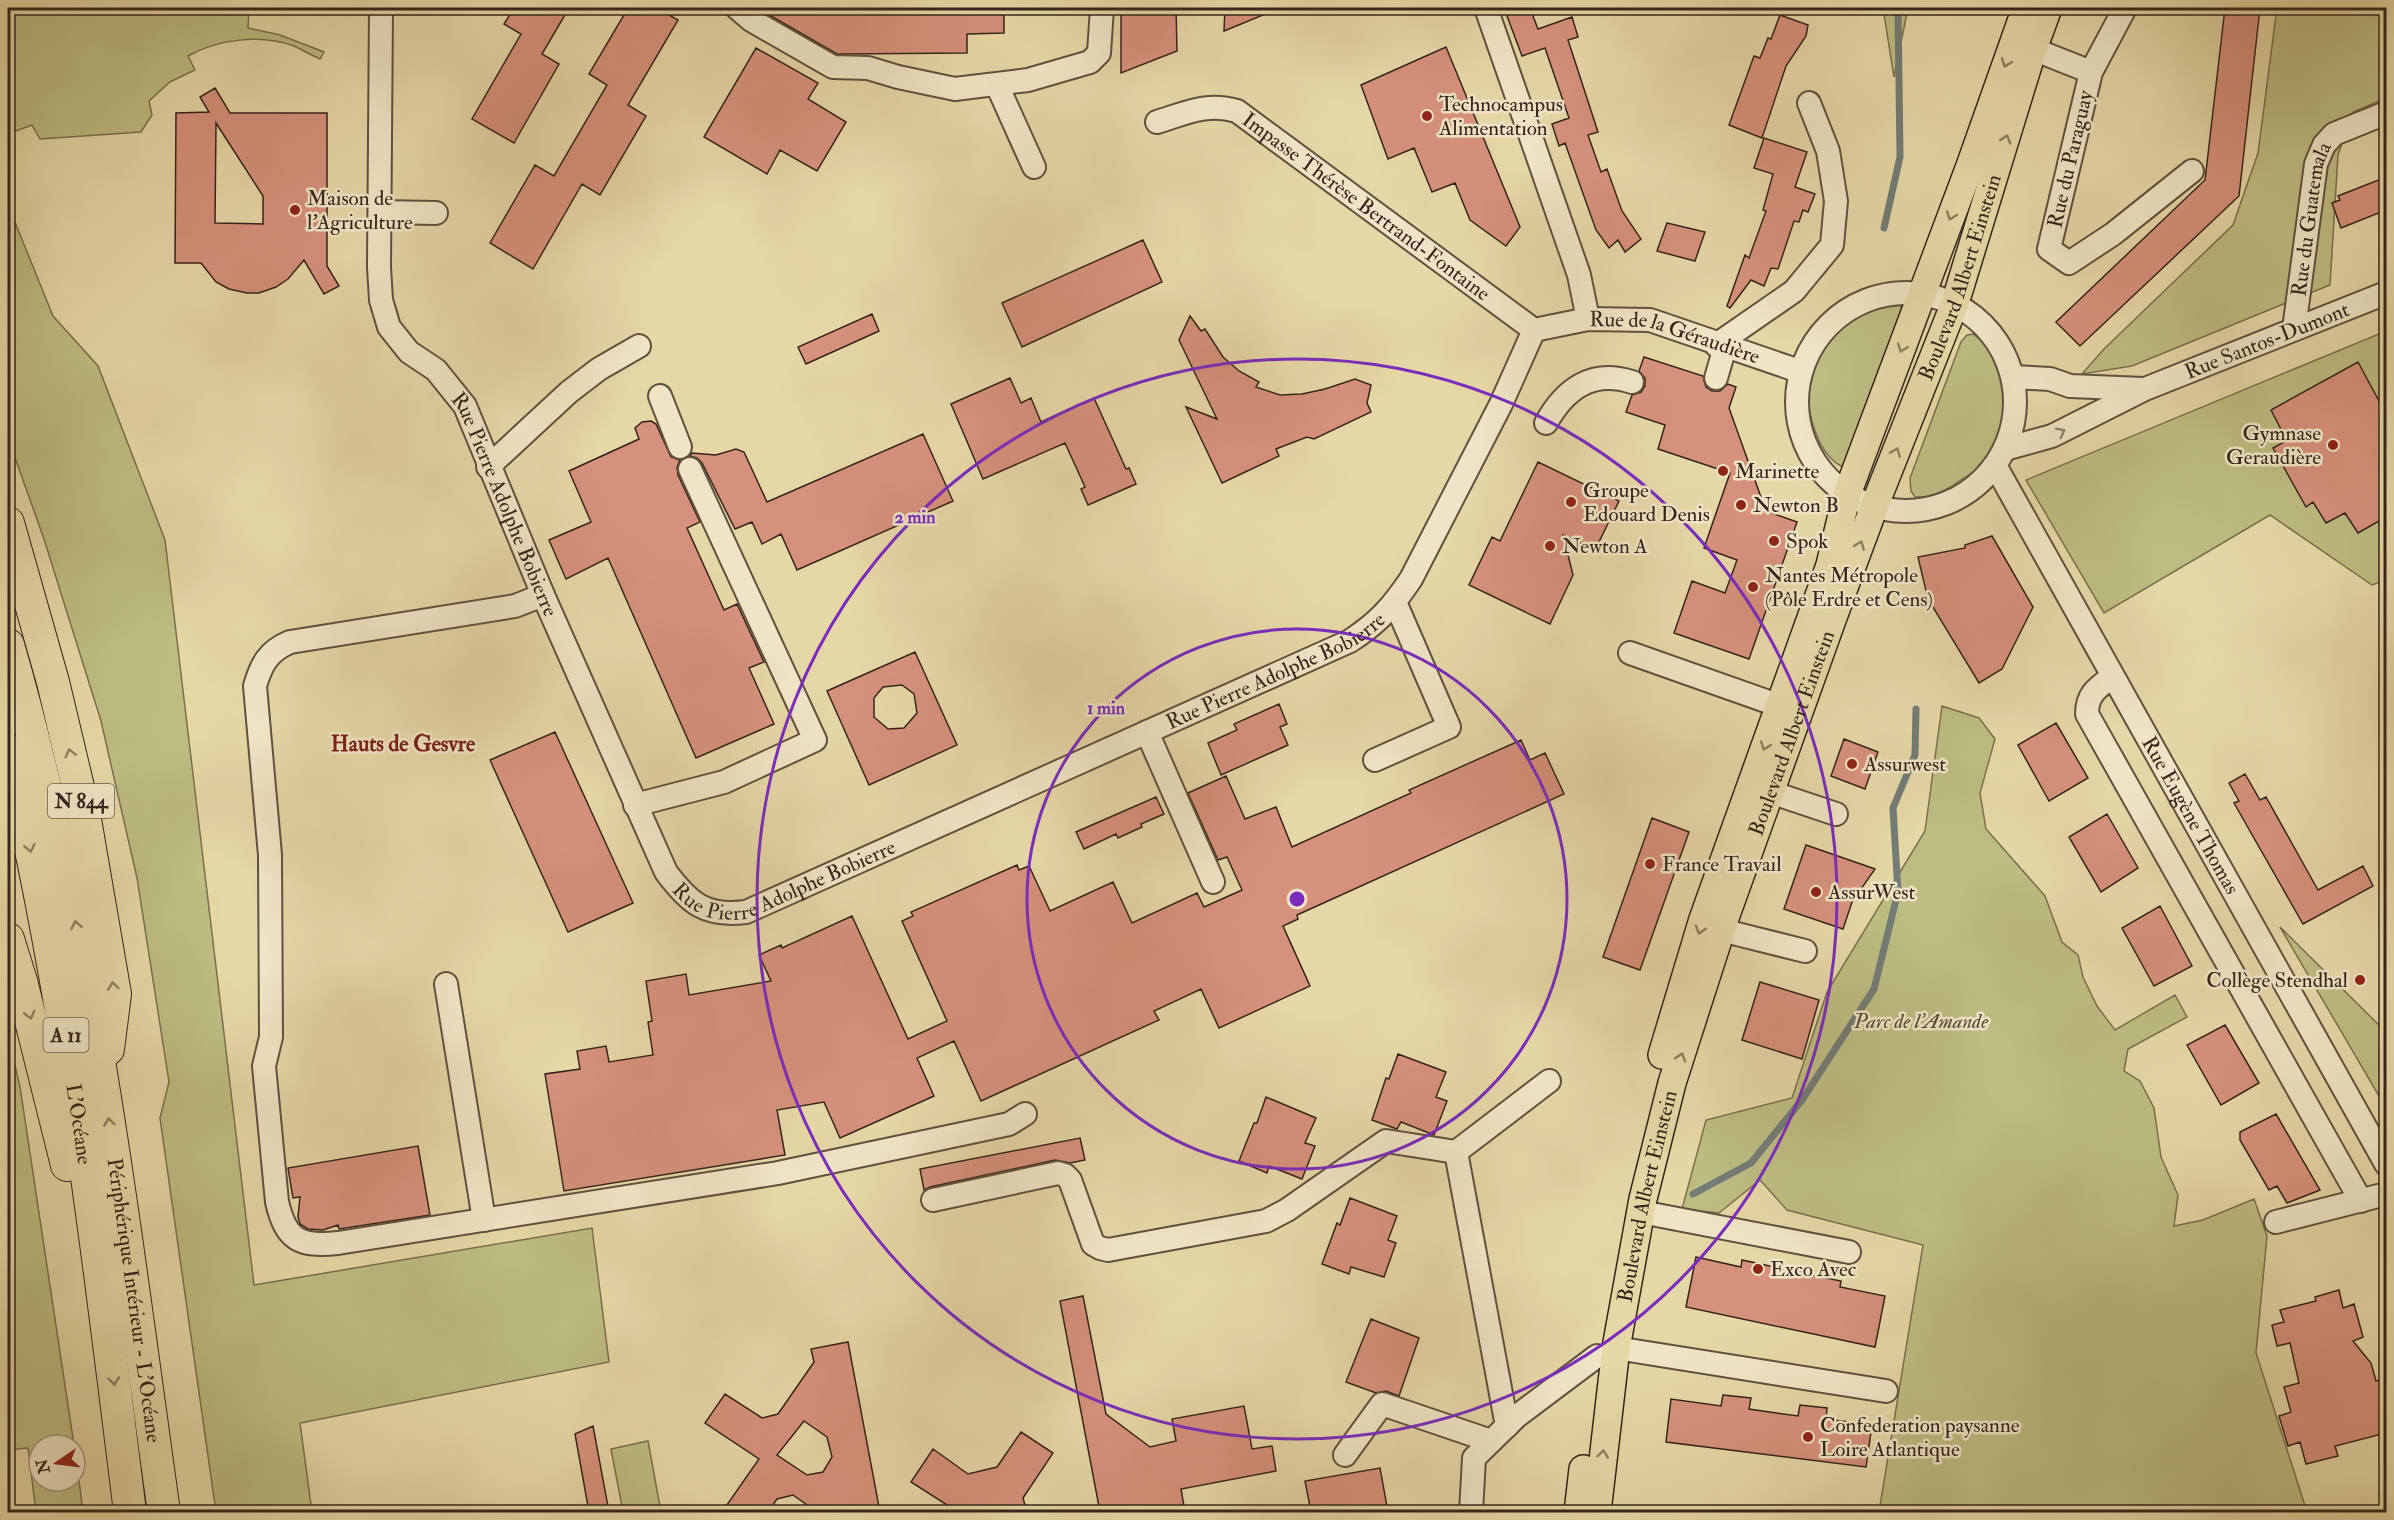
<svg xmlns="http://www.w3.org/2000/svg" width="2394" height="1520" font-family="'IM FELL Double Pica',serif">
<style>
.green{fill:#bdbc82;stroke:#79704f;stroke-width:1.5}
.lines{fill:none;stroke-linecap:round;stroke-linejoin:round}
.stream{stroke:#737c77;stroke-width:7}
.building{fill:#d6917c;stroke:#35241c;stroke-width:1.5;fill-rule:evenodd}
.minor-casing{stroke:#61513f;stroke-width:26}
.major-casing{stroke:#35241c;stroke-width:30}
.highway-casing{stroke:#35241c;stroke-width:34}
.minor{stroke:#efe5c6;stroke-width:22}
.major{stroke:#e6d7a7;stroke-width:27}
.highway{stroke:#e6d7a7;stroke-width:32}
.oneway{stroke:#8e7e62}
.oneway2{stroke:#928471}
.ring{fill:none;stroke:#7b2cbf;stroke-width:3}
.poi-dot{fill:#8f2418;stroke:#efe5c6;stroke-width:2}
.labels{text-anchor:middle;stroke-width:5;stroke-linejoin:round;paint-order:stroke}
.shield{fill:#efe5c6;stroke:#6d5e4f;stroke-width:1.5}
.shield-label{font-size:20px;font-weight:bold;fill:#35241c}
.poi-label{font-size:21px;fill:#35241c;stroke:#efe5c6;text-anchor:start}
.street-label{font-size:21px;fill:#35241c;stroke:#efe5c6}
.park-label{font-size:21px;font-style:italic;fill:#574a36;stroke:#efe5c6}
.neighbourhood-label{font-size:22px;font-weight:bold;fill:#7a1f14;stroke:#efe5c6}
.centre{fill:#7b2cbf;stroke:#efe5c6;stroke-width:3}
.ring-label{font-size:18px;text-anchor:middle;font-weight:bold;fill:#7b2cbf;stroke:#efe5c6;stroke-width:5;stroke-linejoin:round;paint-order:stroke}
</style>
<rect width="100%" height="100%" fill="#e6d7a7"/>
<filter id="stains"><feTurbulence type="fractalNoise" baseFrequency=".00333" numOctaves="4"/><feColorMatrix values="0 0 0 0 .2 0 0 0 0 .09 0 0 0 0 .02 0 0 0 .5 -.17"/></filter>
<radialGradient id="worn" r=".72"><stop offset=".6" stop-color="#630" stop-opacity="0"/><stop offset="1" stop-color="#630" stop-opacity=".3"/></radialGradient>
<!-- green -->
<path class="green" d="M8 8H249L248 28 280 35 324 52 320 59C311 55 303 50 294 46 261 34 218 39 188 56L195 70 170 82 149 101 152 115 141 132 40 139 32 125 8 134Z
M1883 8H1908L1894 77Z
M2277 8H2386V98L2353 112 2338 155 2330 285 2132 366 2082 374 2104 349 2233 225 2258 153Z
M8 205 53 316 98 366 165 540 254 1285 592 1228 609 1362 300 1423 312 1512H216L160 1118 169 1082 137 878 101 721 44 539 8 438Z
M1895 301 1901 306 1902 313 1845 465 1841 466C1826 458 1818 441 1813 425 1795 362 1827 308 1895 301Z
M2386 331V580L2372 585 2270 515 2104 613 2026 480Z
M1973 334C2015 363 2014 431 1980 466 1974 473 1965 477 1958 482 1945 491 1930 498 1915 497L1911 491 1910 478 1961 342 1967 335Z
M1942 706 1979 718 1995 739 1980 793 1986 829 2045 896 2062 942 2078 955 2083 977 2097 1006 2115 1030 2175 995 2187 1017 2128 1049 2124 1071 2140 1081 2154 1108 2161 1157 2178 1195 2174 1226 2203 1220 2254 1199 2267 1236 2256 1353 2307 1512H1879L1923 1245 1787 1210 1760 1180 1719 1213 1682 1209 1706 1120 1792 1098 1827 992 1925 831Z
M2280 927 2386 1032V1108Z
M8 1035 20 1087 74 1445H39V1481H75V1449L83 1512H36L28 1448 8 1450Z
M648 1441 661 1512H623L611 1449Z"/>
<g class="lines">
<!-- stream -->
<path class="stream" d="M1884 228 1900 157 1898 8
M1693 1194 1751 1163 1802 1100 1874 989 1898 892 1893 808 1915 755 1916 709"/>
</g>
<!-- building -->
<path class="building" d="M514 8H569L542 54 559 64 514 143 472 119 521 34 504 24Z
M628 8H657L678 20 628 105 646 116 600 195 582 184 533 269 490 243 535 165 554 176 607 85 589 74Z
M771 8H1004V33L967 34V53L837 54 771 16Z
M1121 8H1176L1177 51 1121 73Z
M1225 8H1280L1224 31Z
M1504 8H1530L1538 29 1572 17 1578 37 1568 40 1598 132 1588 135 1601 172 1607 169 1622 211 1641 239 1625 252 1618 240 1609 248 1596 230 1565 143 1559 146 1552 124 1569 118 1545 48 1522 56Z
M2225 8H2260L2239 196 2080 346 2056 322 2205 180Z
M1780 15 1808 25 1806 36 1786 66 1762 138 1729 125 1754 56 1760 58 1768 38 1771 39Z
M1446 47 1520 227 1506 246 1470 220 1455 183 1432 192 1414 148 1388 159 1361 85Z
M756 48 818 83 808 99 846 122 817 171 780 150 767 174 704 137Z
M215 88 230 113H327V266L339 286 324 294 304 260 288 279 276 287 259 293H247L229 289 216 282 201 263H175L176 113 209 112 200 97ZM216 123 263 196V224L215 223Z
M1764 138 1807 152 1795 187 1815 194 1808 212 1803 210 1799 222 1794 221 1778 269 1771 268 1764 286 1751 280 1730 308 1727 306 1745 255 1749 258 1766 211 1763 210 1773 174 1754 168Z
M2386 177V210L2341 228 2332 203 2340 200 2338 196Z
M1667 223 1705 232 1695 261 1657 251Z
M1143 240 1162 282 1022 347 1002 303Z
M872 314 879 331 806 364 798 347Z
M1190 316 1201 331 1205 329 1223 357 1239 371 1259 382 1256 387 1280 395 1302 394 1325 389 1355 379 1371 385 1367 403 1371 412 1314 439 1307 437 1276 449 1279 456 1222 483 1186 407 1217 419 1179 340Z
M1644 357 1703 376 1706 387 1712 391H1720L1728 384 1736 387 1729 408 1766 511 1797 522 1749 659 1674 633 1692 581 1725 593 1737 560 1704 548 1730 473 1658 449 1665 425 1626 412 1632 395 1641 392 1645 386V378L1639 371Z
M2358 362 2386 414V517L2358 533 2345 513 2326 523 2313 502 2306 507 2273 448 2284 442 2282 437 2284 435 2271 410Z
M1010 378 1021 403 1031 398 1041 422 1094 398 1126 469 1129 468 1136 484 1088 505 1081 489 1085 487 1065 443 983 479 951 404Z
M651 421 656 424 671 457 680 460 677 467 678 475 700 522 687 528 724 610 737 604 764 662 749 668 774 724 696 758 608 558 566 579 549 540 591 522 569 471 639 439 635 428 642 422Z
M923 434 953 501 797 570 781 534 762 544 752 522 735 529 702 463 697 458 690 456 692 453 716 455 736 449 744 452 767 502Z
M1538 462 1619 501 1595 550 1563 535 1573 575 1550 624 1469 585 1492 537 1500 541Z
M1992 536 2033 607 2002 669 1979 683 1928 599 1918 557 1965 548V545Z
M915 652 957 745 869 785 827 691ZM902 685 914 694 917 713 904 728 888 729 874 717V698L883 687Z
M1279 704 1287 724 1280 727 1288 745 1221 775 1208 743 1237 730 1234 724Z
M2056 723 2088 778 2049 801 2018 745Z
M555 732 633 903 568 932 490 760Z
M1844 739 1878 752 1865 789 1831 776Z
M1521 740 1530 760 1545 753 1564 794 1297 915 1298 919 1283 926 1310 986 1219 1028 1201 989 1154 1011 1159 1020 981 1101 954 1041 917 1058 934 1096 840 1138 824 1102 777 1110 785 1155 564 1191 545 1074 580 1069 577 1051 606 1046 609 1062 653 1055 648 1022 652 1021 646 981 686 974 689 995 771 981 759 955 781 945 782 948 852 916 908 1039 947 1021 902 921 913 916 911 912 1017 865 1019 870 1029 866 1050 911 1113 882 1132 923 1197 893 1204 907 1242 890 1227 857 1218 860 1188 793 1226 776 1245 819 1276 807 1292 847 1411 793 1409 790Z
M2245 774 2260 800 2266 797 2318 890 2363 866 2373 886 2303 924 2234 803 2239 801 2229 783Z
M1156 797 1164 814 1141 824 1142 827 1118 838 1116 834 1084 849 1076 832Z
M2107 814 2138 868 2101 892 2069 837Z
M1652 818 1689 832 1640 970 1603 957Z
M1806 845 1875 869 1852 902 1843 929 1784 909Z
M2160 906 2192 966 2154 986 2122 928Z
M1760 982 1819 1000 1802 1059 1742 1040Z
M2225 1025 2259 1083 2221 1105 2187 1045Z
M1398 1054 1446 1072 1436 1097 1447 1101 1434 1135 1401 1122 1397 1129 1372 1120 1386 1078 1389 1079Z
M1266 1097 1316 1118 1305 1143 1315 1146 1302 1179 1269 1166 1267 1173 1239 1161 1254 1123H1257Z
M2276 1114 2320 1190 2287 1203 2277 1186 2269 1190 2240 1140V1132Z
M1080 1138 1085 1160 1070 1163 1055 1160 930 1187 924 1190 920 1169Z
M418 1146 430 1215 339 1229 338 1225 323 1230 308 1229 300 1224 298 1217 300 1197 293 1198 288 1168Z
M1350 1198 1397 1216 1388 1240 1396 1243 1384 1277 1351 1267 1349 1274 1322 1264 1337 1223 1340 1225Z
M1696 1257 1741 1267 1742 1260 1783 1269 1784 1266 1801 1270V1273L1841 1281 1840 1287 1885 1296 1875 1347 1686 1307Z
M2339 1290 2343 1308 2354 1304 2363 1337 2353 1341 2371 1363 2376 1381 2386 1378V1433L2335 1446 2338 1456 2306 1464 2300 1442 2288 1446 2279 1416 2291 1412 2284 1387 2299 1383 2290 1343 2277 1346 2272 1325 2284 1322 2280 1310 2316 1301 2315 1297Z
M1083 1296 1106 1414 1150 1447 1176 1441 1172 1419 1244 1406 1252 1449 1272 1446 1276 1471 1181 1489 1185 1512H1100L1060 1301Z
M1371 1319 1419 1338 1399 1396 1386 1391 1376 1393 1346 1382Z
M848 1342 880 1512H817L793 1495 777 1499 768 1512H722L759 1459 705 1423 725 1394 762 1418 778 1414 814 1362 811 1349ZM804 1421 827 1437 832 1457 823 1472 807 1475 777 1455Z
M1723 1395 1751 1398 1749 1409 1798 1416 1800 1405 1827 1408 1826 1419 1872 1425 1866 1467 1666 1442 1671 1399 1721 1406Z
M593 1426 609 1512H589L575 1434Z
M1021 1432 1053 1453 1023 1498 1027 1512H958L911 1482 933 1449 968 1474 997 1467Z
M1380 1468 1388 1512H1311L1305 1481Z"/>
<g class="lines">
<defs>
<g id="minor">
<path id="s1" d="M381 8 379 267 381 300 389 327 409 352 436 370 465 406 543 595 666 872C689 903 705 917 746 912L1350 641C1379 622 1392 607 1411 579L1501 404 1534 330 1588 319 1650 320 1799 371"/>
<path d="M737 8 751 20 833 67 868 68 898 77 955 89 1028 80 1090 62 1099 53 1102 8"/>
<path d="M1486 8 1579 275 1588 319"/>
<path d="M2125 8 2091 72 2049 249 2069 263 2113 234 2192 171"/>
<path d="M2033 49 2091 72"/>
<path d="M997 85 1034 167"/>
<path id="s2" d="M1157 122C1186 113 1208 102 1237 111L1534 330"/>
<path d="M380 212 436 213"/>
<circle cx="1906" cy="402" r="109"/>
<path id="s3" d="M2294 329 2316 164 2324 145 2334 134 2386 113"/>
<path d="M1716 345 1794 291 1832 245 1836 201 1828 151 1809 103"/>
<path d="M2013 377 2050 379 2070 386 2144 389"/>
<path d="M1716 378 1725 347"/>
<path d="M660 396 680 447"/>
<path d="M1546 423C1565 389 1592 369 1632 382"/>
<path id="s4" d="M2005 449 2052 436 2145 389 2386 293"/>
<path d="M488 467 569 392 599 369 639 346"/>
<path id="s5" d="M1996 467 2386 1164"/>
<path d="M543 595 515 606 290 642C268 651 261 665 255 686L270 855 271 1037 264 1066 277 1202C286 1240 299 1247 338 1243L778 1173 1009 1124 1025 1114"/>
<path d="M1630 653 1780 706"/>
<path d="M2112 677C2097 688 2087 694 2087 714L2361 1201"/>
<path d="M1147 732 1213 882"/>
<path d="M1375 760 1449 727 1395 602"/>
<path d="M1770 792 1836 814"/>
<path d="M635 805 724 782 815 740 690 469"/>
<path d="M1721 930 1805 951"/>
<path d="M446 984 484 1220"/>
<path d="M933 1200 1058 1173 1065 1175 1070 1180 1093 1244 1100 1248 1108 1250 1266 1221 1287 1210 1386 1141 1456 1152"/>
<path d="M1641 1212 1849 1252"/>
<path d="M2276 1222 2386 1194"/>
<path d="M1616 1348 1886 1391"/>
<path d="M1507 1426 1456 1152 1549 1081"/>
<path d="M1345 1455 1382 1404 1491 1441"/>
<path d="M1471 1512 1474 1458 1517 1416 1597 1356"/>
</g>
<g id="major">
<path d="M1662 1055 1703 919 1830 565 1847 494 1970 166 2026 8"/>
<path d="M1578 1512 1583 1469"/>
<path id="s6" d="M1597 1512 1616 1348 1643 1199 1672 1083 1726 915 1832 620 1874 507 1955 303 2033 49 2048 8"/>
</g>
<g id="highway">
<path d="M8 523 53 682 83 808 115 994 108 1049"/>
<path id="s7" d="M8 645C90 928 123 1221 164 1512"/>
<path id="s8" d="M8 750C26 820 40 892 53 964 86 1145 107 1329 130 1512"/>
<path d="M8 939 21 981 67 1165"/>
</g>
</defs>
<!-- minor casing -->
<use href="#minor" class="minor-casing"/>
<!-- major casing -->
<use href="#major" class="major-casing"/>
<!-- highway casing -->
<use href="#highway" class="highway-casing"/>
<!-- minor -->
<use href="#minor" class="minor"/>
<!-- major -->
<use href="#major" class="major"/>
<!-- highway -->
<use href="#highway" class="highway"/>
</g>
<!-- one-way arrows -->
<defs><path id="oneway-chevron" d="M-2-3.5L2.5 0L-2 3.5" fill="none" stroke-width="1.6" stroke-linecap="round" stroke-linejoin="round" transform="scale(1.5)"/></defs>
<g class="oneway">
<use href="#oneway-chevron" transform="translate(2006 63) rotate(110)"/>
<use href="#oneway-chevron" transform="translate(2006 139) rotate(-73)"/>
<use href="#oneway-chevron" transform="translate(1951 216) rotate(111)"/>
<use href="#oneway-chevron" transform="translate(1902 348) rotate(110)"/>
<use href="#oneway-chevron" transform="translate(1896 452) rotate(-68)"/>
<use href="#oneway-chevron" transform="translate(1860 545) rotate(-69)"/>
<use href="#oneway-chevron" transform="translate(1765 746) rotate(110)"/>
<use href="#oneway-chevron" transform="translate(70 753) rotate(-104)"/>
<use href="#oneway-chevron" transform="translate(30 848) rotate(78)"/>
<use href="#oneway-chevron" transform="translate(76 925) rotate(-101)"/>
<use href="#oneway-chevron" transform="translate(1700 930) rotate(107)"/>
<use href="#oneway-chevron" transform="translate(113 986) rotate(-98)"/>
<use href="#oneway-chevron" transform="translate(30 1015) rotate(76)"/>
<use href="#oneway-chevron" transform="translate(1681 1057) rotate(-72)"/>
<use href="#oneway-chevron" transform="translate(109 1122) rotate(-98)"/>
<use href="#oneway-chevron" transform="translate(114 1381) rotate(83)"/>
<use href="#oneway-chevron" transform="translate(1603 1454) rotate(-83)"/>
</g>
<use class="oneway2" href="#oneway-chevron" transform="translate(2061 432) rotate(-27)"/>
<!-- distance rings -->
<g class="ring">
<circle cx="1297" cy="899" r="270"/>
<circle cx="1297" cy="899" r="540"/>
</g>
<!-- markers -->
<g class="poi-dot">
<circle cx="1427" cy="116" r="6"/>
<circle cx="295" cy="210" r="6"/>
<circle cx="2333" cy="445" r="6"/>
<circle cx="1723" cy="471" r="6"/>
<circle cx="1571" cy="502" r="6"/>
<circle cx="1741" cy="505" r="6"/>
<circle cx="1774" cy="541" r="6"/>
<circle cx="1550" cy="546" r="6"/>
<circle cx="1753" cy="587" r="6"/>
<circle cx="1852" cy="764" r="6"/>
<circle cx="1650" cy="864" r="6"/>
<circle cx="1816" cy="892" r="6"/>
<circle cx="2360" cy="980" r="6"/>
<circle cx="1758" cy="1269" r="6"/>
<circle cx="1808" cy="1437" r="6"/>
</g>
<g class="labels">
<!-- shield labels -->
<g class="shield">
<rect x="48" y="784" width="66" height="34" rx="4.5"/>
<rect x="43.5" y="1018" width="45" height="34" rx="4.5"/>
</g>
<g class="shield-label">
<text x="81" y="808">N 844</text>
<text x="66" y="1042">A 11</text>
</g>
<!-- poi labels -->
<g class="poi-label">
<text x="1439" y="111">Technocampus<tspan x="1439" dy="24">Alimentation</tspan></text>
<text x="307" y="205">Maison de<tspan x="307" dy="24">l'Agriculture</tspan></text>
<text x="2321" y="440" text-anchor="end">Gymnase<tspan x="2321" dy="24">Geraudière</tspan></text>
<text x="1735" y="478">Marinette</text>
<text x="1583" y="497">Groupe<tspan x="1583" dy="24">Edouard Denis</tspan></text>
<text x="1753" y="512">Newton B</text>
<text x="1786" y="548">Spok</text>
<text x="1562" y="553">Newton A</text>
<text x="1765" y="582">Nantes Métropole<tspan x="1765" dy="24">(Pôle Erdre et Cens)</tspan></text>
<text x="1864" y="771">Assurwest</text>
<text x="1662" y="871">France Travail</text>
<text x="1828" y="899">AssurWest</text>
<text x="2348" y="987" text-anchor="end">Collège Stendhal</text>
<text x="1770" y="1276">Exco Avec</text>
<text x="1820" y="1432">Confederation paysanne<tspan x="1820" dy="24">Loire Atlantique</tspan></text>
</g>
<!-- street labels -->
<g class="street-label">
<text transform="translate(2070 159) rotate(-77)" y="7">Rue du Paraguay</text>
<text dy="7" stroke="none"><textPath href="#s2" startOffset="243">Impasse Thérèse Bertrand-Fontaine</textPath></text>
<text dy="7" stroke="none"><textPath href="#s3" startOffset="111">Rue du Guatemala</textPath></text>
<text dy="7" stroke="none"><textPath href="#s6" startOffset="1292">Boulevard Albert Einstein</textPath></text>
<text dy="7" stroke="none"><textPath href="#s1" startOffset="2206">Rue de la Géraudière</textPath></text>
<text dy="7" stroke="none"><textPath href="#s4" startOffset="284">Rue Santos-Dumont</textPath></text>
<text dy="7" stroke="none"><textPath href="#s1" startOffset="537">Rue Pierre Adolphe Bobierre</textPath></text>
<text dy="7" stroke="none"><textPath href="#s1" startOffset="1616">Rue Pierre Adolphe Bobierre</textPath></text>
<text dy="7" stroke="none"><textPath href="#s6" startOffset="806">Boulevard Albert Einstein</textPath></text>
<text dy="7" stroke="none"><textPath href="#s5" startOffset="399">Rue Eugène Thomas</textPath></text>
<text dy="7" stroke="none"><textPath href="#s1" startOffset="1076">Rue Pierre Adolphe Bobierre</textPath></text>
<text dy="7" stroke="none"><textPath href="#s8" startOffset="381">L’Océane</textPath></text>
<text dy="7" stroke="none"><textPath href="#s6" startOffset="320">Boulevard Albert Einstein</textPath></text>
<text dy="7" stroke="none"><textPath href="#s7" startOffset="668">Périphérique Intérieur - L’Océane</textPath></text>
</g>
<!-- park labels -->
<g class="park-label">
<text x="1921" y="1028">Parc de l'Amande</text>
</g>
<!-- neighbourhood labels -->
<g class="neighbourhood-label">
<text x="403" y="751">Hauts de Gesvre</text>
</g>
</g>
<circle cx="1297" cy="899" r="9" class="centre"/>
<g class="ring-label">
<text x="915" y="523">2 min</text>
<text x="1106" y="714">1 min</text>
</g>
<!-- margin -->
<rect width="2394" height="1520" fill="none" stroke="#e6d7a7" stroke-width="30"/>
<rect x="9" y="9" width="2376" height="1502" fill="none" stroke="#35241c" stroke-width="3"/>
<rect x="15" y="15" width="2364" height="1490" fill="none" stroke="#35241c" stroke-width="1.5"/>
<!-- north arrow -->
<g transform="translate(57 1463) rotate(256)"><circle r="28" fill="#efe5c6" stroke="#a59882" stroke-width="1.5"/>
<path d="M0-4.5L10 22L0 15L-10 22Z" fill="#8f2418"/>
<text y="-9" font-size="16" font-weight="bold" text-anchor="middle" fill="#35241c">N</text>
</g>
<rect width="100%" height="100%" filter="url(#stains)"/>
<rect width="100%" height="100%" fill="url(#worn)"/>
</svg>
